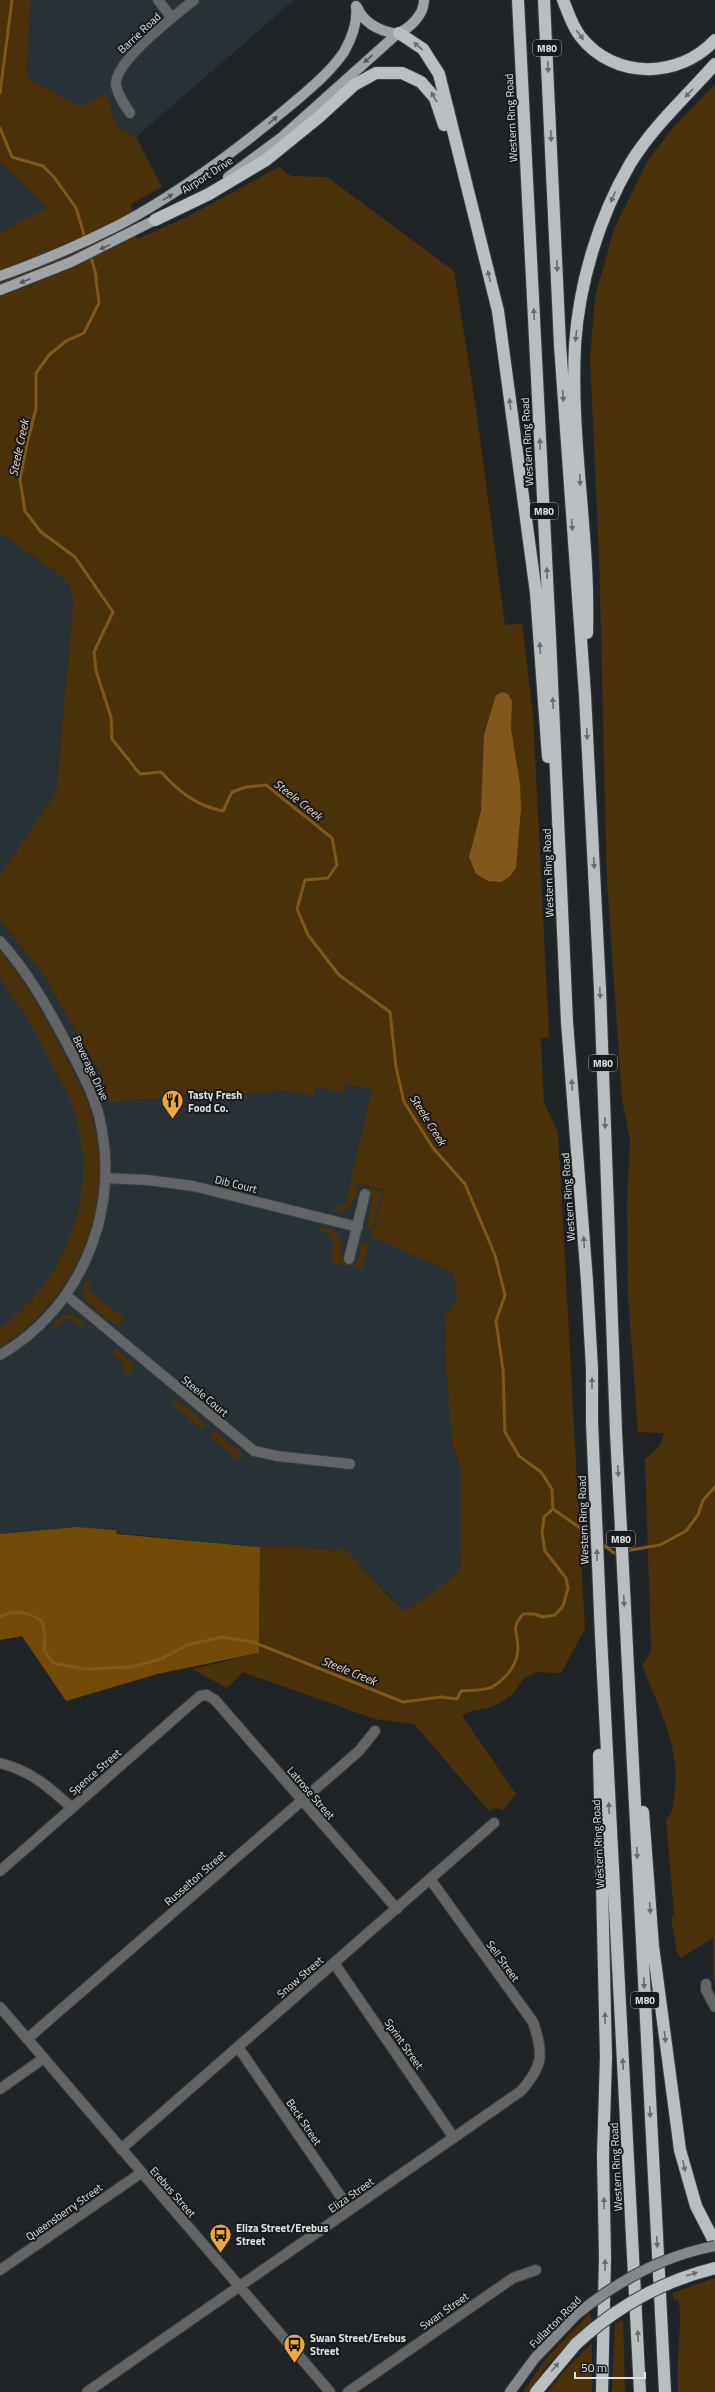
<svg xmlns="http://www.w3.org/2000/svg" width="715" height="2392" font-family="'Titillium Web',sans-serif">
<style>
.built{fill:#283136}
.green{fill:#4b310a}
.forest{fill:#744b06}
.water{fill:#82581a}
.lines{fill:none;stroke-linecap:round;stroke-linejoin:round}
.stream{stroke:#82581a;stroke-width:3}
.minor-casing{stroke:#3b3e40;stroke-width:12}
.secondary-casing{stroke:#3b3e40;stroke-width:12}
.primary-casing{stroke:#3b3e40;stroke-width:12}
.motorway-casing{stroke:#3b3e40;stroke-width:14}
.minor{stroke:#626465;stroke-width:10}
.secondary{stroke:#85888a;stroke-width:10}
.primary{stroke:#a0a4a6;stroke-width:10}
.motorway{stroke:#b9bec0;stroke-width:12}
.secondary-bridge-casing{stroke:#3b3e40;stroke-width:12;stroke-linecap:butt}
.motorway-bridge-casing{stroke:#3b3e40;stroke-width:14;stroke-linecap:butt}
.secondary-bridge{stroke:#85888a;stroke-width:10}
.motorway-bridge{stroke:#b9bec0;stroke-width:12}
.oneway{fill:#686c6e}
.oneway2{fill:#55595b}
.labels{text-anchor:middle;stroke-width:4;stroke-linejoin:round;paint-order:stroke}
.shield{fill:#181b1d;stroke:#a3a6a7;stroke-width:1}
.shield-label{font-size:10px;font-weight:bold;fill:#dee1e2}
.street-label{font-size:11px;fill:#dee1e2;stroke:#181b1d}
.poi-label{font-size:11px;font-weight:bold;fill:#dee1e2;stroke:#181b1d;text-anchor:start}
.water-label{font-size:12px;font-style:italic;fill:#f5d7b3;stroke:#181b1d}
</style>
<rect width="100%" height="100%" fill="#212426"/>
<!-- built -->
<path class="built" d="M31 0H294L136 137 116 126 105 94 79 106 26 77Z
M0 162 48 208 0 232Z
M0 533 57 573 69 585 73 604 56 793 0 874Z
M0 920 41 971 100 1072 110 1103 224 1091 253 1094 286 1090 313 1096 316 1087 345 1084 372 1090 350 1182 384 1190 442 1268 453 1276 457 1300 446 1315 452 1446 461 1468V1557L459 1571 440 1587 405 1611 340 1548V1551L288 1546 260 1547 117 1533 116 1530 76 1527 0 1534Z"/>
<!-- green -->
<path class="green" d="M0 0H31L26 77 79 106 106 94 116 126 136 137 162 187 131 204 137 239 187 217 279 167 291 176 327 177 454 271 476 409 505 625 522 623 533 715 549 1037 541 1038 544 1103 558 1132 585 1629 561 1673 536 1672 523 1679 513 1694 500 1703 489 1708 471 1711 462 1716 516 1794 503 1810 495 1808 489 1811 414 1724 375 1719 243 1672 227 1688 192 1669 259 1653 260 1547 288 1546 339 1551 340 1548 345 1549 388 1596 405 1611 440 1587 459 1571 461 1557V1468L452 1446 445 1352 446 1315 457 1300 453 1276 442 1268 372 1237 384 1190 350 1182 372 1090 346 1084 343 1093 316 1087 313 1096 286 1090 253 1094 224 1091 110 1103 100 1072 41 971 0 920V874L56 793 73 604 69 585 57 573 0 533V232L47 208 0 162Z
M715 84V1980L713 1981V1938L681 1958 677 1953 671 1918 674 1914 666 1819C673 1813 673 1806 674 1797 682 1750 659 1708 642 1666L651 1651 645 1459C655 1451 662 1446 664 1433L638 1432 628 1297 627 1203 630 1139 622 1100 607 880 599 556 590 359 595 297 614 229 648 160 672 129Z
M0 951C24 979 41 1010 58 1042 73 1070 88 1097 95 1128 113 1213 73 1302 0 1347V1328C68 1279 100 1191 74 1110 69 1094 60 1079 52 1064 43 1046 33 1028 23 1011 18 1003 1 983 0 975 0 967 0 959 0 951Z
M351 1184 360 1187C354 1198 349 1215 333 1212L332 1209H335L347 1202Z
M368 1188 382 1191 372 1231 367 1225 373 1197 369 1194Z
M323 1227C339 1230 343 1241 341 1256L346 1260 347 1266 330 1262C334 1247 337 1235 319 1230Z
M369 1242 362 1269 353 1267 358 1260 362 1243Z
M86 1280 90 1282 87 1289 123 1317 122 1322 118 1327C104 1315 74 1300 86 1280Z
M70 1314 84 1322 80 1327 70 1318 65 1319 54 1330 52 1325 62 1316Z
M116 1349 135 1365 125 1378 124 1364 112 1354Z
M176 1399 205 1424 203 1430 172 1404Z
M212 1432H216L243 1455 238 1460 210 1436Z
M715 2278V2392H678C676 2361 682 2332 679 2301L674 2300 672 2293Z
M589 2314 592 2320 546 2367 528 2392H523L545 2360Z
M623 2319 625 2392H612L615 2324Z
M592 2343V2392H548L564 2371Z"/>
<!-- forest -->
<path class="forest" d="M76 1527 116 1530 117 1534 260 1547 259 1653 157 1674 66 1701 22 1636 0 1640V1534Z"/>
<!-- water -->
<path class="water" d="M502 692 508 694 512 701 511 729 520 784 521 809 516 868 510 876 501 882 488 881 476 874 469 857 481 811 484 735 496 695Z"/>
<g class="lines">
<!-- stream -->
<path class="stream" d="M0 93 12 0
M0 128 12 157 43 166 54 177 76 208 95 271 99 303 84 333 66 341 49 355 36 373V409L28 439 20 480 25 511 41 532 75 557 113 612 94 652 96 671 111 717 112 739 140 774 161 772C179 792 197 806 223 811L232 792 246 787 266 785 332 838 337 865 328 878 305 880 297 909 308 935 339 975 390 1012 396 1067 404 1102 433 1148 465 1184 495 1255 505 1295 496 1321 503 1370 505 1432 519 1456 541 1472 552 1489 553 1509
M601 1543 614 1553 620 1552
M625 1551 660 1545 686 1531 698 1515 703 1500 715 1487
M0 1617C15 1608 29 1613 42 1621L45 1635 44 1650 53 1663 85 1669 132 1667 161 1659 187 1645 223 1637 253 1642 403 1702 441 1697 457 1699 461 1691C470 1690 484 1691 492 1687 506 1679 518 1664 518 1648 518 1632 510 1629 523 1614H534L543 1617 555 1615 563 1606 568 1588 566 1578 545 1551 542 1533 544 1517 553 1509 593 1537"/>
<defs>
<path id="minor" d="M158 0 172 18
M130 113C124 104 118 96 116 85 114 61 176 15 194 0
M0 941C28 972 48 1008 67 1044 82 1072 97 1099 102 1130 118 1218 78 1310 0 1355
M106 1178 147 1180 193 1186 358 1227
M349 1259 365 1194
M66 1295 254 1451 277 1456 350 1464
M0 1763C30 1770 50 1788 72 1808
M0 1871 200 1696 207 1695 215 1700 397 1909
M334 1963 454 2138
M706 1984V1990L715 2007
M0 2007 330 2392
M27 2039 359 1751 375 1731
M238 2047 350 2210
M0 2089 44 2058
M121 2149 494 1823
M0 2270 141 2173
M87 2392 521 2091C543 2066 544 2054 533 2022L430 1879
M348 2392 513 2278 536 2270"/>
<path id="secondary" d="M510 2392 535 2358 576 2315"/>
<path id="primary" d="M357 7C364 24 380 31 397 34 410 28 424 15 424 0
M228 177 282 137 397 34
M0 276C40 262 79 245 117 226 178 194 233 153 286 109 306 92 329 74 344 52 352 38 358 23 356 6
M0 290 71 262 161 217"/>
<path id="motorway" d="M518 0 550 637 567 1022 587 1281 592 1369V1422L601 1636 640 2392
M544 0 560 345 585 695 600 989 616 1432 665 2392
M563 0C568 12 572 26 580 36 614 80 679 79 715 40
M399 33 423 49 439 74 498 311 536 593 548 757
M155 220 209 194 266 160 319 117 354 85 376 73H402L421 82 435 98 444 125
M587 633C590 537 570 441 575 345 579 283 599 217 630 164 653 126 686 97 715 64
M599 1755 606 2057 603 2156 605 2257 602 2392
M643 1812 653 1946 680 2150 696 2206 715 2243
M536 2392 576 2344"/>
</defs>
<!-- minor casing -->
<use href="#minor" class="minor-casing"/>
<!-- secondary casing -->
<use href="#secondary" class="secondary-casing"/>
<!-- primary casing -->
<use href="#primary" class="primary-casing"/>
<!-- motorway casing -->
<use href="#motorway" class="motorway-casing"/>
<!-- minor -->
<use href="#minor" class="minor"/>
<!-- secondary -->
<use href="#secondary" class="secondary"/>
<!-- primary -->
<use href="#primary" class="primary"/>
<!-- motorway -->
<use href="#motorway" class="motorway"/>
<defs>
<path id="secondary-bridge" d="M576 2315C616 2282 663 2256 715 2246"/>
<path id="motorway-bridge" d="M576 2344C616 2307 662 2281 715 2268"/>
</defs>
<!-- secondary-bridge casing -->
<use href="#secondary-bridge" class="secondary-bridge-casing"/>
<!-- motorway-bridge casing -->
<use href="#motorway-bridge" class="motorway-bridge-casing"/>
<!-- secondary-bridge -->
<use href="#secondary-bridge" class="secondary-bridge"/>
<!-- motorway-bridge -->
<use href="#motorway-bridge" class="motorway-bridge"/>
</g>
<!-- one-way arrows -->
<defs><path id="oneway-solid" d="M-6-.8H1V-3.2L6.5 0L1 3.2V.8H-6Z"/></defs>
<g class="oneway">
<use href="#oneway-solid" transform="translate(580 35) rotate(53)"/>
<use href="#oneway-solid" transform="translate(418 46) rotate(-140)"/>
<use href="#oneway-solid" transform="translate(548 67) rotate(87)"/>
<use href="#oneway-solid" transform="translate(689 93) rotate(134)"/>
<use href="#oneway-solid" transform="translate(434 97) rotate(-120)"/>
<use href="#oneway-solid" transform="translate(551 136) rotate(88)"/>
<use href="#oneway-solid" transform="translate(613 197) rotate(113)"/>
<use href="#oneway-solid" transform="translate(557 266) rotate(88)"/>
<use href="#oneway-solid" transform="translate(489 276) rotate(-104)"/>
<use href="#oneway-solid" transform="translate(534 314) rotate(-93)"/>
<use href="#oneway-solid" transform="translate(576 336) rotate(96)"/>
<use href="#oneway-solid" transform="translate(563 396) rotate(86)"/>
<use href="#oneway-solid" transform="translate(510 404) rotate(-97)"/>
<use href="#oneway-solid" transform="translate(540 444) rotate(-93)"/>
<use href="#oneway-solid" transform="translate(580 480) rotate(87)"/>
<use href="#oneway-solid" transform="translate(572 525) rotate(86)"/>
<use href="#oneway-solid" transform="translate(547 573) rotate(-93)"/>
<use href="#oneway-solid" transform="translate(540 648) rotate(-94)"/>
<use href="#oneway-solid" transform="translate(553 703) rotate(-92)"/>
<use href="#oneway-solid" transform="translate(587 734) rotate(87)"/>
<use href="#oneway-solid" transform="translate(594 863) rotate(87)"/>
<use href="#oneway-solid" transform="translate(600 993) rotate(88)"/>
<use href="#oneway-solid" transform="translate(572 1085) rotate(-94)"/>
<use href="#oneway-solid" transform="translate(605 1123) rotate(88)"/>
<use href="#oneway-solid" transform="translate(584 1242) rotate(-94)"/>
<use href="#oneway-solid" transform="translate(592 1383) rotate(-90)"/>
<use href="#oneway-solid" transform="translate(618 1471) rotate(87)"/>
<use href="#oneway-solid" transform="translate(597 1555) rotate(-92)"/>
<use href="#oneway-solid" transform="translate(624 1601) rotate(87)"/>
<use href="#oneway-solid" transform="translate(609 1808) rotate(-93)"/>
<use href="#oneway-solid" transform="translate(637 1853) rotate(87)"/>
<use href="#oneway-solid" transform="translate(650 1908) rotate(86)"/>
<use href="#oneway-solid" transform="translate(644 1983) rotate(87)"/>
<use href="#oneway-solid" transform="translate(605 2018) rotate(-91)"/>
<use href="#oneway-solid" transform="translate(665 2037) rotate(84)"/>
<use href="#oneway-solid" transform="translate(623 2064) rotate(-93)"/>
<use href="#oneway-solid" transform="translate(650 2112) rotate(87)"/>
<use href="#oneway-solid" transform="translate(684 2166) rotate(78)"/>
<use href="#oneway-solid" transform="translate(604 2203) rotate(-91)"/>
<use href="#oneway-solid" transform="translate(657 2242) rotate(87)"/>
<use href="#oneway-solid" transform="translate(605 2265) rotate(-89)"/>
<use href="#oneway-solid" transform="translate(692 2274) rotate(-18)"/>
<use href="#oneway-solid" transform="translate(638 2336) rotate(-93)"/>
<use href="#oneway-solid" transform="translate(555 2367) rotate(-50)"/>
</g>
<g class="oneway2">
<use href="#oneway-solid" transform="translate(368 59) rotate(138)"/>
<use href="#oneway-solid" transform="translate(273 120) rotate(-40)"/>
<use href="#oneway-solid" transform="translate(168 197) rotate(-32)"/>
<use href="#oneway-solid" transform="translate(105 247) rotate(154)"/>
<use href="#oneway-solid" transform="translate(25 281) rotate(159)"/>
</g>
<!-- icons -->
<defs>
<symbol id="restaurant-pin" viewBox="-11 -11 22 30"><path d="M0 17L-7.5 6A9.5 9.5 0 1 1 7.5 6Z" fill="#efa73d" stroke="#181b1d"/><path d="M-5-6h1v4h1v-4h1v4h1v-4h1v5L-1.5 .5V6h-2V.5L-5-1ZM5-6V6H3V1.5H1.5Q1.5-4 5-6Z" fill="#111"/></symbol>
<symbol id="bus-pin" viewBox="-11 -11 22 30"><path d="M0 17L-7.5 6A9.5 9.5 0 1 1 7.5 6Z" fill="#efa73d" stroke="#181b1d"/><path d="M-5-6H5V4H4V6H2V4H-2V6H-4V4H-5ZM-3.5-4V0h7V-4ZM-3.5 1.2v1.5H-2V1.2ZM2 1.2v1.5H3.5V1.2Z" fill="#111"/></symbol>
</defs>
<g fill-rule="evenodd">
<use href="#restaurant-pin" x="160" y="1088" width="25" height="34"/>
<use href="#bus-pin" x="208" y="2222" width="25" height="34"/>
<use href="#bus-pin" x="282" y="2332" width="25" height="34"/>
</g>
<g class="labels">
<!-- shield labels -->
<g class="shield">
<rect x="533" y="40" width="28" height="16" rx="3"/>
<rect x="530" y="503" width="28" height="16" rx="3"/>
<rect x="589" y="1055" width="28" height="16" rx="3"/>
<rect x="607" y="1531" width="28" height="16" rx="3"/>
<rect x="631" y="1992" width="28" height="16" rx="3"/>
</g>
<g class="shield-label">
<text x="547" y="52">M80</text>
<text x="544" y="515">M80</text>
<text x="603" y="1067">M80</text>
<text x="621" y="1543">M80</text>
<text x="645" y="2004">M80</text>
</g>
<!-- street labels -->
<g class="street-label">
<text transform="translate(139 33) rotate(-43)" y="4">Barrie Road</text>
<text transform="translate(511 118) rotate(-93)" y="4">Western Ring Road</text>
<text transform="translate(207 175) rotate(-33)" y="4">Airport Drive</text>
<text transform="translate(527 442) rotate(-93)" y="4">Western Ring Road</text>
<text transform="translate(548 873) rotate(-92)" y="4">Western Ring Road</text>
<text transform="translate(91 1068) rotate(65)" y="4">Beverage Drive</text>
<text transform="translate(236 1184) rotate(14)" y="4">Dib Court</text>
<text transform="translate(568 1197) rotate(-94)" y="4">Western Ring Road</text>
<text transform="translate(205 1396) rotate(40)" y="4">Steele Court</text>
<text transform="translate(583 1520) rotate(-92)" y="4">Western Ring Road</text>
<text transform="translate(95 1772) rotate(-41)" y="4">Spence Street</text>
<text transform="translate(311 1793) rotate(49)" y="4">Latrose Street</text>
<text transform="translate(598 1844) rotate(-93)" y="4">Western Ring Road</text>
<text transform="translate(195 1878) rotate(-41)" y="4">Russelton Street</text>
<text transform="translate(503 1961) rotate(54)" y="4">Sell Street</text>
<text transform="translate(300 1977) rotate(-41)" y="4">Snow Street</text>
<text transform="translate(404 2044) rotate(55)" y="4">Sprint Street</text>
<text transform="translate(304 2122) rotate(56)" y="4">Beck Street</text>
<text transform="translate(616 2167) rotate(-93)" y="4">Western Ring Road</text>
<text transform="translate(173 2192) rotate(49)" y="4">Erebus Street</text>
<text transform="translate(351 2195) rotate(-35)" y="4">Eliza Street</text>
<text transform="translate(64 2212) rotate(-35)" y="4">Queensberry Street</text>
<text transform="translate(444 2311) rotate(-35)" y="4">Swan Street</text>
<text transform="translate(555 2322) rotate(-45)" y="4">Fullarton Road</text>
</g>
<!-- poi labels -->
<g class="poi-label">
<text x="188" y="1099">Tasty Fresh<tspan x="188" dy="13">Food Co.</tspan></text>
<text x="236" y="2232">Eliza Street/Erebus<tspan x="236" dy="13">Street</tspan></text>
<text x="310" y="2342">Swan Street/Erebus<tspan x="310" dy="13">Street</tspan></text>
</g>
<!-- water labels -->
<g class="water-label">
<text transform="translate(19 448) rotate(-78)" y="4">Steele Creek</text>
<text transform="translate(298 800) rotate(38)" y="4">Steele Creek</text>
<text transform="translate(428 1120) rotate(58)" y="4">Steele Creek</text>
<text transform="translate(349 1671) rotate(22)" y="4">Steele Creek</text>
</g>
</g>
<!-- scale -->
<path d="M575 2372v6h70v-6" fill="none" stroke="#dee1e2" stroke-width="2"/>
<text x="581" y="2372" font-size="12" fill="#dee1e2" stroke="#181b1d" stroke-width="3" paint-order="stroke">50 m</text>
</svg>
